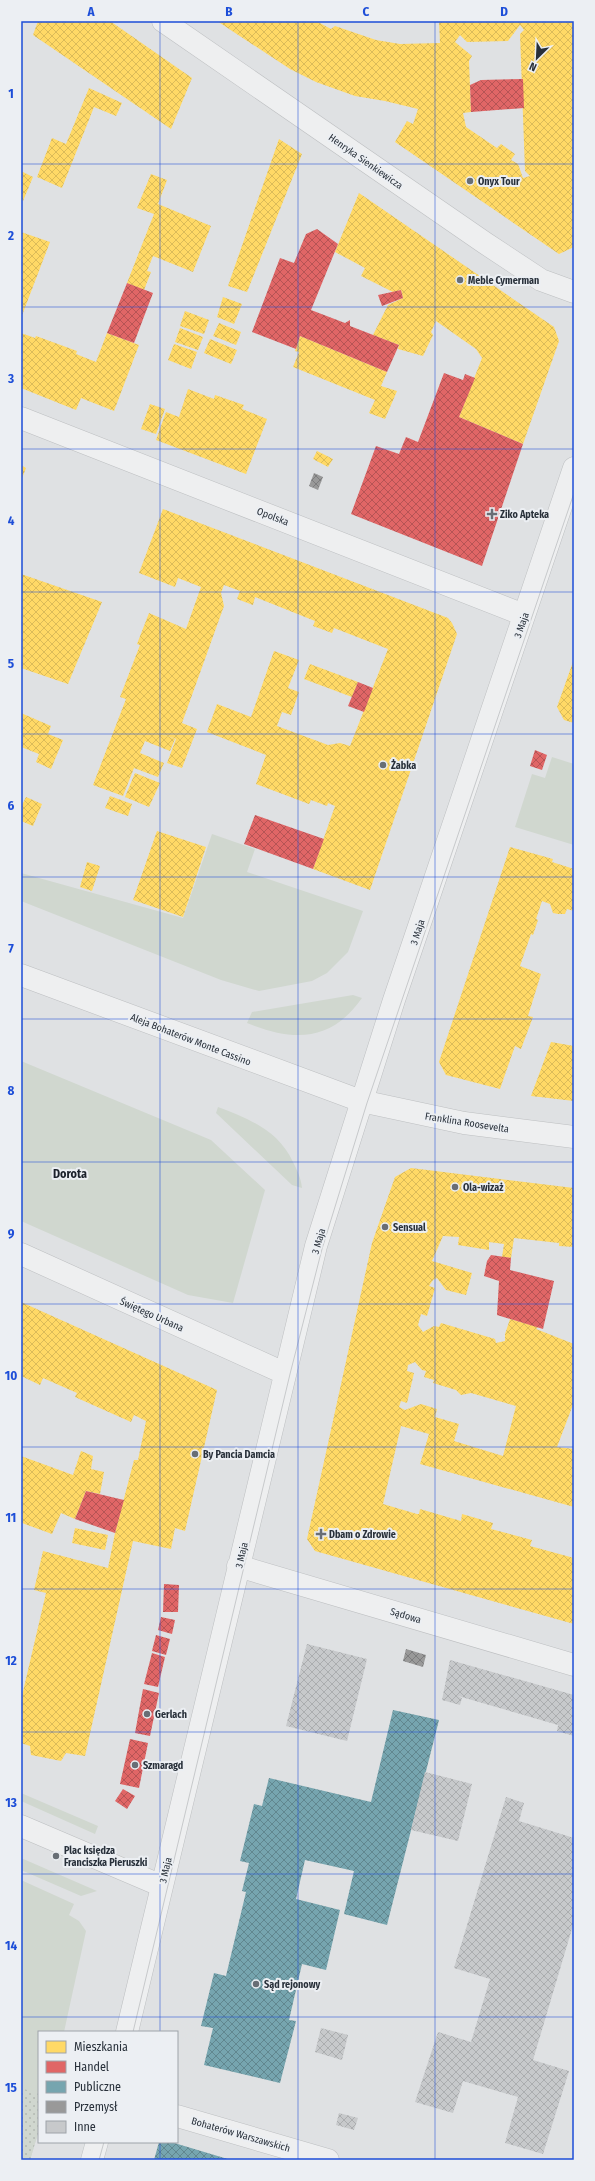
<svg xmlns="http://www.w3.org/2000/svg" width="595" height="2181" font-family="'Fira Sans Condensed',sans-serif">
<style>
.grass{fill:#d0d7cf}
.park{fill:url(#park-dots)}
.homes{fill:url(#homes-cross-hatch);fill-rule:evenodd}
.shops{fill:url(#shops-cross-hatch)}
.public{fill:url(#public-cross-hatch)}
.industry{fill:url(#industry-cross-hatch)}
.building{fill:url(#building-cross-hatch)}
.lines{fill:none;stroke-linecap:round;stroke-linejoin:round}
.minor-casing{stroke:#bdbfc1;stroke-width:23}
.minor{stroke:#eeeff0;stroke-width:22}
.tram{stroke:#c7c9cb;stroke-width:1}
.grid{fill:none;stroke:#1d4ed8;stroke-width:1;stroke-opacity:0.55}
.poi-dot{fill:#686e75;stroke:#eceff3;stroke-width:1.5}
.labels{text-anchor:middle;stroke-width:4;stroke-linejoin:round;paint-order:stroke}
.street-label{font-size:10px;fill:#28303a;stroke:#eceff3}
.poi-label{font-size:10px;font-weight:bold;fill:#28303a;stroke:#eceff3;text-anchor:start}
.quarter-label{font-size:12px;font-weight:bold;fill:#1b212b;stroke:#eceff3}
.neatline{fill:none;stroke:#1d4ed8;stroke-width:1.5}
.grid-label{font-size:13px;text-anchor:middle;font-weight:bold;fill:#1d4ed8}
</style>
<defs>
<pattern id="park-dots" width="8" height="8" patternUnits="userSpaceOnUse"><rect width="8" height="8" fill="#d0d7cf"/><path d="M2 2h.1M6 6h.1" fill="none" stroke="#b3b9b2" stroke-width="1.8" stroke-linecap="round"/></pattern>
<pattern id="homes-cross-hatch" width="8" height="8" patternUnits="userSpaceOnUse"><rect width="8" height="8" fill="#ffd966"/><path d="M0 0l8 8M0 8l8-8" fill="none" stroke="#dbbb59"/></pattern>
<pattern id="shops-cross-hatch" width="8" height="8" patternUnits="userSpaceOnUse"><rect width="8" height="8" fill="#e06666"/><path d="M0 0l8 8M0 8l8-8" fill="none" stroke="#b65455"/></pattern>
<pattern id="public-cross-hatch" width="8" height="8" patternUnits="userSpaceOnUse"><rect width="8" height="8" fill="#76a5af"/><path d="M0 0l8 8M0 8l8-8" fill="none" stroke="#61878f"/></pattern>
<pattern id="industry-cross-hatch" width="8" height="8" patternUnits="userSpaceOnUse"><rect width="8" height="8" fill="#999"/><path d="M0 0l8 8M0 8l8-8" fill="none" stroke="#7d7d7e"/></pattern>
<pattern id="building-cross-hatch" width="8" height="8" patternUnits="userSpaceOnUse"><rect width="8" height="8" fill="#c7c9cb"/><path d="M0 0l8 8M0 8l8-8" fill="none" stroke="#abadaf"/></pattern>
</defs>
<rect width="100%" height="100%" fill="#dfe1e3"/>
<!-- grass -->
<path class="grass" d="M552 757 574 764V845L515 827 532 774 545 778Z
M212 834 255 849 247 872 363 911 348 952 327 973 312 981 259 991 221 980 21 901V873L183 918Z
M353 995 362 998C331 1042 294 1042 247 1023L252 1012Z
M21 1061 211 1140 265 1190 233 1303 188 1295 21 1221Z
M218 1107C249 1119 278 1130 293 1162 297 1170 301 1178 302 1188L292 1185 216 1113Z
M21 1793 98 1826 95 1834 21 1801Z
M21 1858 97 1891 81 1896 21 1870Z
M21 1880 74 1904 69 1915 79 1921 86 1931 64 2032H39V2130L30 2160H21Z"/>
<!-- park -->
<path class="park" d="M21 2088 39 2094V2130L30 2160H21Z"/>
<!-- homes -->
<path class="homes" d="M38 21H110L192 78 171 129 33 35Z
M217 21H316L331 29 335 26 376 40 400 44 440 43 439 21H574V247L559 254 395 142 407 121 413 124 418 109 385 101 355 96 316 82 290 69ZM520 25 524 30 520 34 525 171 530 176 523 178 518 164 511 160 515 154 501 144 497 148 466 127 463 113 471 112 469 61 472 56 455 42 460 35 467 42 508 41Z
M89 88 122 103 116 116 94 107 62 188 37 177 52 138 66 144Z
M279 139 302 154 247 292 228 286Z
M21 171 33 177 23 201 21 200Z
M151 174 167 180 158 204 211 226 193 272 153 256 147 271 151 272 144 290 127 283 154 214 137 208Z
M359 193 554 327 559 341 523 444 459 417 482 358 476 349 436 321 431 332 433 335 423 356 398 349 399 345 373 335 388 305 403 298 401 290 393 292 361 276 365 268 335 252Z
M21 232 50 242 21 318Z
M223 297 242 304 234 324 217 317Z
M185 311 209 320 204 334 180 326Z
M219 323 241 332 236 345 213 336Z
M180 328 203 337 198 350 175 342Z
M21 333 35 338 36 336 77 351 76 354 96 362 107 333 139 345 114 411 81 398 76 410 21 388Z
M300 336 387 372 381 386 397 391 385 419 369 413 375 400 293 367 299 352 295 351Z
M210 339 237 350 231 364 204 353Z
M174 344 197 352 191 369 168 360Z
M188 389 214 399 215 395 244 405 242 409 267 419 246 474 156 440 166 412 179 417Z
M150 404 165 409 156 434 141 429Z
M317 451 333 459 328 467 313 459Z
M21 465 26 468 21 481Z
M163 509 448 618 452 623 457 634 370 890 313 869 335 806 328 803 327 806 311 800 309 804 256 784 266 755 207 732 217 704 251 717 274 651 299 660 288 688 299 692 291 715 282 712 277 726 328 745 340 743 350 746 388 649 334 628 332 633 313 626 315 621 255 597 253 605 237 599 240 591 224 585 221 593 224 606 182 723 197 729 182 768 167 763 176 739 159 733 175 739 170 751 145 741 140 753 164 763 158 777 134 768 123 796 93 785 126 699 120 697 140 645 137 644 149 613 186 629 201 587 178 578 175 587 139 573Z
M21 574 102 602 68 684 21 668Z
M574 659V723L564 720 557 707Z
M310 664 358 682 352 697 304 679Z
M21 713 51 726 48 734 63 740 51 769 36 762 39 754 21 747Z
M135 773 160 783 149 807 125 797Z
M110 796 132 804 128 816 105 808Z
M26 797 42 804 33 826 21 821V807Z
M157 831 206 847 183 917 133 900Z
M510 847 553 859 552 862 574 869V911L567 909 565 914H558L553 913 550 904 542 901 536 919 538 920 533 935 531 934 520 966 541 974 528 1016 533 1017 521 1049 515 1046 500 1089 446 1075 439 1062Z
M87 862 100 866 92 891 80 887Z
M551 1042 574 1046V1101L531 1096Z
M411 1168 574 1188V1247L559 1246V1243L514 1238 511 1258 502 1257 504 1244 489 1242V1250L458 1245 459 1237 443 1236 432 1261 472 1273 466 1295 446 1290 437 1278 433 1280 429 1286 435 1288 427 1316 421 1314 418 1325 423 1332 434 1326 439 1327 441 1323 495 1339 496 1343 505 1341V1334L510 1319 538 1327 536 1329 574 1344V1402L557 1447 574 1449V1507L420 1464 429 1434 401 1426 383 1504 417 1514H419L420 1509 461 1521 462 1514 493 1523 491 1529 532 1540 530 1546 574 1558V1624L315 1551 307 1539 372 1243 395 1177ZM415 1362 422 1370 426 1371 424 1377 434 1380 433 1383 456 1390 461 1395 471 1393 516 1406 503 1456 454 1441 459 1424 435 1417 437 1409 421 1404 405 1410 399 1407 401 1401 407 1403 414 1373 407 1371 408 1365Z
M21 1302 217 1390 185 1531 175 1528 171 1549 133 1541 85 1756 66 1753 61 1761 31 1755 30 1746 21 1743V1700L46 1593 34 1590 43 1551 108 1568 115 1533 134 1460H138L146 1421 134 1415 131 1422 75 1397 77 1393 43 1378 40 1385 21 1376Z
M81 1451 93 1456 91 1469 104 1472 100 1494 86 1491 75 1519 61 1513 52 1534 22 1523 21 1526V1456L73 1475Z
M75 1528 108 1535 105 1550 72 1543Z"/>
<!-- shops -->
<path class="shops" d="M523 79 524 108 471 112 470 85 481 80Z
M317 229 338 244 311 310 345 323 350 320V326L399 345 387 372 300 336 296 349 252 332 280 258 294 263 306 234Z
M127 283 153 293 134 343 107 333Z
M401 290 403 298 382 306 378 295Z
M444 373 463 380 465 374 475 378 459 417 523 444 482 566 351 514 376 446 399 454 406 437 418 442Z
M358 682 373 688 364 712 348 706Z
M535 750 547 755 542 770 530 766Z
M255 815 324 839 313 869 244 844Z
M491 1255 511 1258 510 1270 554 1281 543 1329 497 1315 499 1281 484 1276 487 1261Z
M86 1491 124 1500 115 1533 75 1519Z
M164 1584 179 1585 178 1612H163Z
M161 1617 175 1620 172 1634 158 1630Z
M156 1635 170 1639 166 1655 152 1651Z
M152 1653 165 1657 158 1687 144 1684Z
M143 1689 159 1693 150 1736 135 1733Z
M130 1739 148 1743 139 1788 120 1784Z
M123 1789 135 1796 127 1809 115 1801Z"/>
<!-- public -->
<path class="public" d="M393 1710 439 1720 387 1925 344 1914 354 1871 305 1860 296 1899 340 1910 326 1970 302 1964 289 2020 296 2021 280 2083 204 2065 213 2028 201 2026 214 1973 226 1976 246 1892 242 1891 249 1863 240 1861 254 1804 262 1806 269 1778 371 1802Z
M159 2142H171L231 2160H154Z"/>
<!-- industry -->
<path class="industry" d="M314 473 323 477 318 490 309 486Z
M406 1649 426 1655 423 1667 403 1661Z"/>
<!-- building -->
<path class="building" d="M307 1644 367 1659 347 1741 286 1726Z
M450 1660 574 1695V1736L557 1731 558 1725 458 1696 462 1698 460 1705 442 1700Z
M425 1772 472 1784 458 1841 411 1830Z
M506 1797 524 1803 519 1821 574 1838V1922L533 2060 569 2071 543 2154 505 2143 518 2097 463 2081 453 2113 415 2102 438 2032 471 2042 490 1979 454 1968Z
M321 2028 348 2035 342 2060 315 2052Z
M339 2113 358 2118 354 2130 336 2125Z"/>
<g class="lines">
<defs>
<path id="minor" d="M163 21 485 243 541 280 574 292
M21 418 524 615
M21 975 361 1101 464 1123 574 1137
M21 1254 284 1373
M238 1566 574 1665
M21 1826 162 1886
M127 2032 316 1246 394 1000 574 468
M177 2116 328 2160
M92 2160 97 2142"/>
</defs>
<!-- minor casing -->
<use href="#minor" class="minor-casing"/>
<!-- minor -->
<use href="#minor" class="minor"/>
<!-- tram -->
<path class="tram" d="M133 2032 290 1374 322 1249 367 1103 574 493
M99 2160 104 2142"/>
</g>
<!-- grid -->
<path class="grid" d="M160 21V2032M298 21V2160M435 21V2160M21 164H574M21 307H574M21 449H574M21 592H574M21 734H574M21 877H574M21 1019H574M21 1162H574M21 1304H574M21 1447H574M21 1589H574M21 1732H574M21 1874H574M21 2017H574M160 2142V2160"/>
<!-- markers -->
<g class="poi-dot">
<circle cx="470" cy="181" r="4"/>
<circle cx="460" cy="280" r="4"/>
<path d="M490 508h4v4h4v4h-4v4h-4v-4h-4v-4h4z"/>
<circle cx="383" cy="765" r="4"/>
<circle cx="455" cy="1187" r="4"/>
<circle cx="385" cy="1227" r="4"/>
<circle cx="195" cy="1454" r="4"/>
<path d="M319 1528h4v4h4v4h-4v4h-4v-4h-4v-4h4z"/>
<circle cx="147" cy="1714" r="4"/>
<circle cx="135" cy="1765" r="4"/>
<circle cx="56" cy="1856" r="4"/>
<circle cx="256" cy="1984" r="4"/>
</g>
<g class="labels">
<!-- street labels -->
<g class="street-label">
<text transform="translate(366 161) rotate(35)" y="4">Henryka Sienkiewicza</text>
<text transform="translate(273 516) rotate(21)" y="4">Opolska</text>
<text transform="translate(521 625) rotate(-71)" y="4">3 Maja</text>
<text transform="translate(417 932) rotate(-72)" y="4">3 Maja</text>
<text transform="translate(191 1039) rotate(21)" y="4">Aleja Bohaterów Monte Cassino</text>
<text transform="translate(467 1122) rotate(9)" y="4">Franklina Roosevelta</text>
<text transform="translate(318 1241) rotate(-74)" y="4">3 Maja</text>
<text transform="translate(152 1314) rotate(24)" y="4">Świętego Urbana</text>
<text transform="translate(241 1555) rotate(-77)" y="4">3 Maja</text>
<text transform="translate(406 1615) rotate(17)" y="4">Sądowa</text>
<text transform="translate(165 1870) rotate(-77)" y="4">3 Maja</text>
<text transform="translate(241 2134) rotate(16)" y="4">Bohaterów Warszawskich</text>
</g>
<!-- poi labels -->
<g class="poi-label">
<text x="478" y="185">Onyx Tour</text>
<text x="468" y="284">Meble Cymerman</text>
<text x="500" y="518">Ziko Apteka</text>
<text x="391" y="769">Żabka</text>
<text x="463" y="1191">Ola-wizaż</text>
<text x="393" y="1231">Sensual</text>
<text x="203" y="1458">By Pancia Damcia</text>
<text x="329" y="1538">Dbam o Zdrowie</text>
<text x="155" y="1718">Gerlach</text>
<text x="143" y="1769">Szmaragd</text>
<text x="64" y="1854">Plac księdza<tspan x="64" dy="12">Franciszka Pieruszki</tspan></text>
<text x="264" y="1988">Sąd rejonowy</text>
</g>
<!-- quarter labels -->
<g class="quarter-label">
<text x="70" y="1178">Dorota</text>
</g>
</g>
<!-- border -->
<rect width="595" height="2181" fill="none" stroke="#eceff3" stroke-width="44"/>
<!-- legend -->
<rect x="38" y="2031" width="140" height="112" fill="#eceff3" stroke="#9ea3a9"/>
<rect x="46" y="2041" width="20" height="12" fill="#ffd966" stroke="#9ea3a9"/>
<text x="74" y="2051" font-size="12" fill="#28303a">Mieszkania</text>
<rect x="46" y="2061" width="20" height="12" fill="#e06666" stroke="#9ea3a9"/>
<text x="74" y="2071" font-size="12" fill="#28303a">Handel</text>
<rect x="46" y="2081" width="20" height="12" fill="#76a5af" stroke="#9ea3a9"/>
<text x="74" y="2091" font-size="12" fill="#28303a">Publiczne</text>
<rect x="46" y="2101" width="20" height="12" fill="#999999" stroke="#9ea3a9"/>
<text x="74" y="2111" font-size="12" fill="#28303a">Przemysł</text>
<rect x="46" y="2121" width="20" height="12" fill="#c7c9cb" stroke="#9ea3a9"/>
<text x="74" y="2131" font-size="12" fill="#28303a">Inne</text>
<!-- north arrow -->
<g transform="translate(537 58) rotate(204)" stroke="#eceff3" stroke-width="3" paint-order="stroke">
<path d="M0-3L7 15L0 10L-7 15Z" fill="#28303a"/>
<text y="-6" font-size="11" font-weight="bold" text-anchor="middle" fill="#28303a">N</text>
</g>
<rect x="22" y="22" width="551" height="2137" class="neatline"/>
<g class="grid-label">
<text x="91" y="16">A</text>
<text x="229" y="16">B</text>
<text x="366" y="16">C</text>
<text x="504" y="16">D</text>
<text x="11" y="98">1</text>
<text x="11" y="240">2</text>
<text x="11" y="383">3</text>
<text x="11" y="525">4</text>
<text x="11" y="668">5</text>
<text x="11" y="810">6</text>
<text x="11" y="953">7</text>
<text x="11" y="1095">8</text>
<text x="11" y="1238">9</text>
<text x="11" y="1380">10</text>
<text x="11" y="1522">11</text>
<text x="11" y="1665">12</text>
<text x="11" y="1807">13</text>
<text x="11" y="1950">14</text>
<text x="11" y="2092">15</text>
</g>
</svg>
